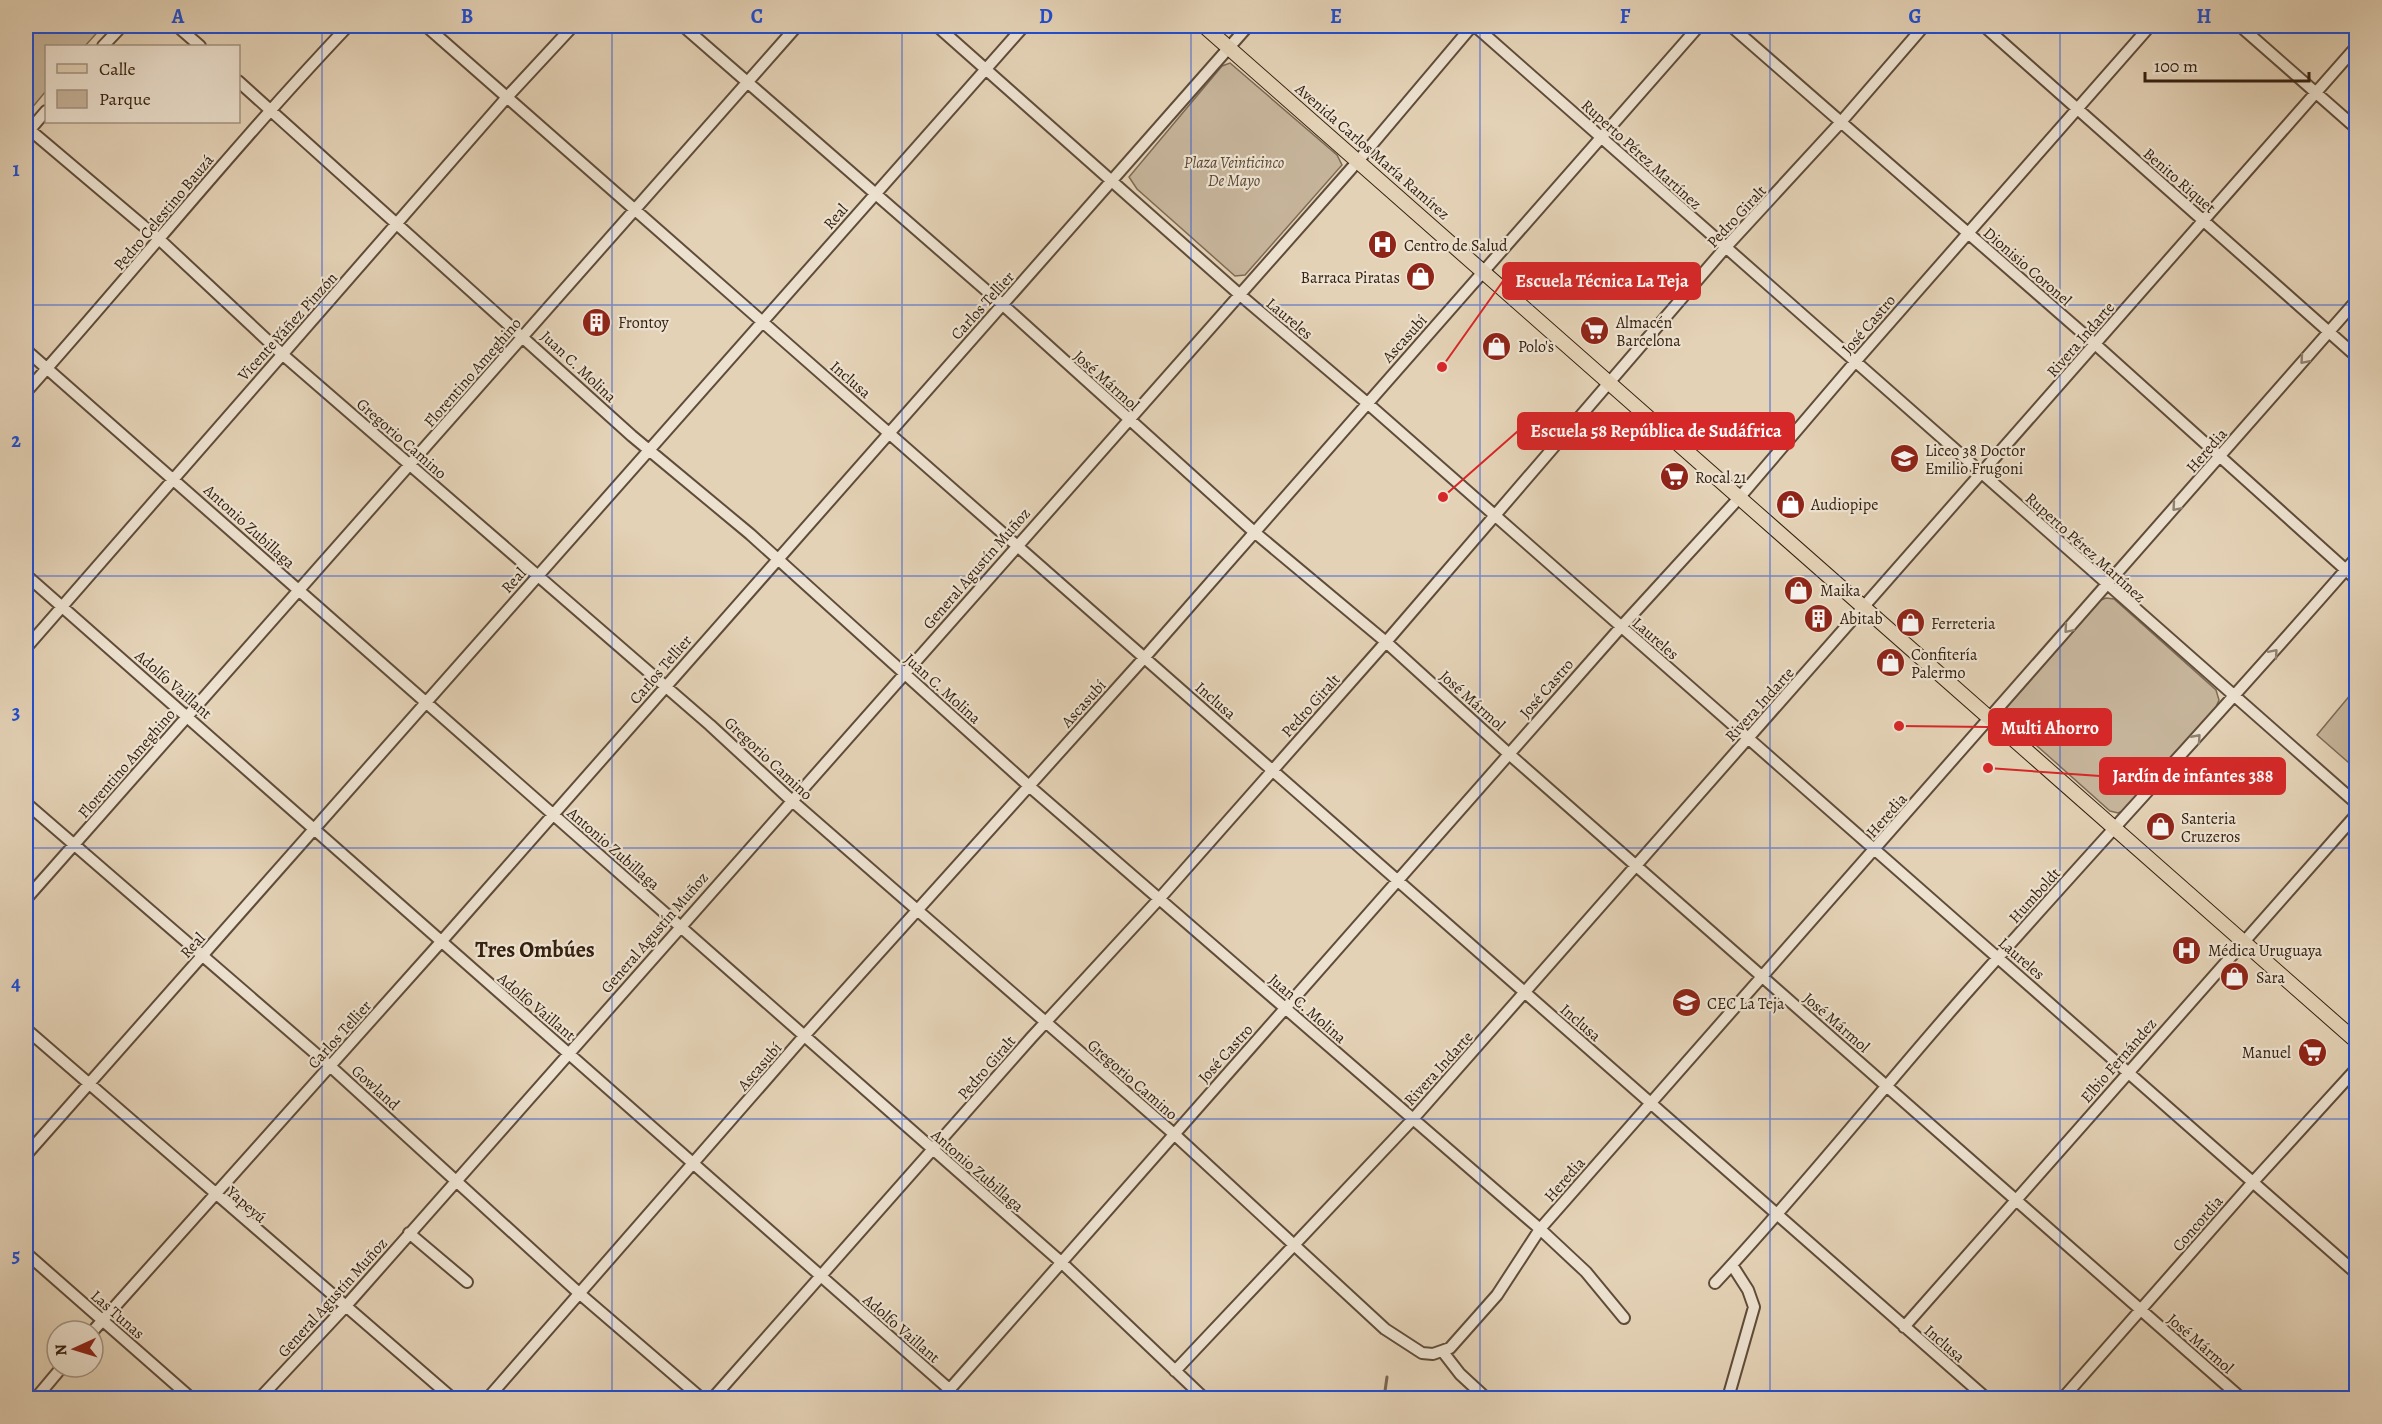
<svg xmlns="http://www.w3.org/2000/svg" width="2382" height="1424" font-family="Alegreya,serif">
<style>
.green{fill:#c6b49a;stroke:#7d6a55;stroke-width:1.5}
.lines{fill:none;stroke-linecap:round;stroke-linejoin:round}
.stream{stroke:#7a6652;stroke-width:3}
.minor-casing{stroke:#604c3a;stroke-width:14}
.major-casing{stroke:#342010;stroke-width:16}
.minor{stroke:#ede2d0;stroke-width:10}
.major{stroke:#e4d2b6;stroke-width:14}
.oneway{stroke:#908170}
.grid{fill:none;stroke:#1d4ed8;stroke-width:1.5;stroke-opacity:0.55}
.labels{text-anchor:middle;stroke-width:4.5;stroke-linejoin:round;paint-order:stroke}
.street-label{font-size:16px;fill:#342010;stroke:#ede2d0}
.park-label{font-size:16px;font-style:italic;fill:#584532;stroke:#ede2d0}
.poi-label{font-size:16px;fill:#342010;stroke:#ede2d0;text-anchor:start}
.district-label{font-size:22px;font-weight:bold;fill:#342010;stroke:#ede2d0}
.leader{fill:none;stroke:#d62828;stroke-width:2}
.callout-dot{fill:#d62828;stroke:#ede2d0;stroke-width:2}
.callout{fill:#d62828;stroke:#d62828;stroke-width:2}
.callout-label{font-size:18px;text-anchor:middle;font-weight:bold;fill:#fff}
.neatline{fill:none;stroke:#1d4ed8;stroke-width:2}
.grid-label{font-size:20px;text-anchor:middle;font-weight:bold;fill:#1d4ed8}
</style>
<rect width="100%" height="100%" fill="#e4d2b6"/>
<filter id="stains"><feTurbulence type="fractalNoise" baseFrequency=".00333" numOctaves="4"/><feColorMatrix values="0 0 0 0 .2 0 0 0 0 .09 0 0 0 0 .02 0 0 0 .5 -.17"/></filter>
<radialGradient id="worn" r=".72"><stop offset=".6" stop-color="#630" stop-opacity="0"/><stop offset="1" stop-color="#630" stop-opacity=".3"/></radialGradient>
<!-- green -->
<path class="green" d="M26 26H103L85 46H46V91L26 115Z
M1230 63 1337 155 1342 165 1245 275 1235 276 1137 189 1129 177 1222 66Z
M2106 598 2114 599 2216 690 2219 700 2216 707 2125 810 2118 813 2110 811 2008 720 2005 714 2007 707 2101 600Z
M2356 688V769L2317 735Z"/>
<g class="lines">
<!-- stream -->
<path class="stream" d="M1384 1398 1387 1377"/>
<defs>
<path id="minor" d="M177 26 200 46
M426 26 1986 1398
M683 26 1003 305 1253 531 1386 642 1509 754 2241 1398
M937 26 1239 294 1366 402 2356 1273
M1475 26 2356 803
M1731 26 2095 344 2356 579
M1984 26 2356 356
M2240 26 2356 128
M103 46 122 26
M238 81 632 436 750 534 1029 786 1540 1229 1586 1272 1624 1318
M30 130 160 240 282 354 710 725 791 800 1174 1134 1385 1329 1422 1353 1433 1354 1450 1348 1497 1295 1540 1229 2356 301
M27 133 46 111
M26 350 1061 1262 1204 1398
M26 392C134 271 236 144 348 26
M26 575 949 1389
M26 648 508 96 573 26
M26 803 330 1066 580 1294 701 1398
M26 899 797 26
M26 1029 452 1398
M26 1155 1024 26
M409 1233 467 1282
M26 1253 191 1398
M1715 1283C1804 1188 1884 1086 1970 989 2098 844 2230 703 2356 558
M1904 1327 2356 815
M93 1331 440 943 1248 26
M1443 1352 1460 1374 1486 1398
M1175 1371 1413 1119 2356 47
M36 1398 62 1367
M260 1398 345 1307 1358 161 1472 26
M488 1398 805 1035 1145 657 1699 26
M713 1398 1031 1038 1160 898 1386 642 1725 248 1841 122 1924 26
M942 1398 1621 627 1739 498 1855 362 2150 26
M1728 1398 1754 1307 1748 1290 1732 1265
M2063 1398 2253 1182 2356 1069"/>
<path id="major" d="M1204 26 2356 1041"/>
</defs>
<!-- minor casing -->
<use href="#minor" class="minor-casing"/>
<!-- major casing -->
<use href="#major" class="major-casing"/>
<!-- minor -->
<use href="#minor" class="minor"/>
<!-- major -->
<use href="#major" class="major"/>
</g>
<!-- one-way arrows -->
<defs><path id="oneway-chevron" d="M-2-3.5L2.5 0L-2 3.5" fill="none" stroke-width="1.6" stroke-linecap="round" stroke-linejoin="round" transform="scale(1.5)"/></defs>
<g class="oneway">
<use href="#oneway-chevron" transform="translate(2304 360) rotate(131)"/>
<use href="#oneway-chevron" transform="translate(2176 507) rotate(131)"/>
<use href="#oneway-chevron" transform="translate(2068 629) rotate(131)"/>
<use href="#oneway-chevron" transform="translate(2274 653) rotate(-49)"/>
<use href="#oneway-chevron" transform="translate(2197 738) rotate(-48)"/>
</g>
<!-- grid -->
<path class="grid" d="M322 26V1398M612 26V1398M902 26V1398M1191 26V1398M1480 26V1398M1770 26V1398M2060 26V1398M26 305H2356M26 576H2356M26 848H2356M26 1119H2356"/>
<!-- icons -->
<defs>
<symbol id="hospital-disc" viewBox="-11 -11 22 22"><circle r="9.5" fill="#8f2418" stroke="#ede2d0"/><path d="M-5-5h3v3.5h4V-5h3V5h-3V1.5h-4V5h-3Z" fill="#fff"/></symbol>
<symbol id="shop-disc" viewBox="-11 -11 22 22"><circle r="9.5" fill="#8f2418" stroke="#ede2d0"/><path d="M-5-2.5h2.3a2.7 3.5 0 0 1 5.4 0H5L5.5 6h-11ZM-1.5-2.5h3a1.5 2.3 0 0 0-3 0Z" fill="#fff"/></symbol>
<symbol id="building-disc" viewBox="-11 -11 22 22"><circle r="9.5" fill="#8f2418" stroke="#ede2d0"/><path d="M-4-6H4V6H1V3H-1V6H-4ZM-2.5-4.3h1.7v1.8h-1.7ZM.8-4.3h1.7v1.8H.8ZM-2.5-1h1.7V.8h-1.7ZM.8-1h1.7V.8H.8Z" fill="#fff"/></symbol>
<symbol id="supermarket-disc" viewBox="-11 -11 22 22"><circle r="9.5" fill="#8f2418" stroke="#ede2d0"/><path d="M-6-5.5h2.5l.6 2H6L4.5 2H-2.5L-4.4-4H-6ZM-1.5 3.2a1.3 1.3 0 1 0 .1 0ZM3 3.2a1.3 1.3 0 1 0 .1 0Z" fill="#fff"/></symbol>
<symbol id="school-disc" viewBox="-11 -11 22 22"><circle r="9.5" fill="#8f2418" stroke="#ede2d0"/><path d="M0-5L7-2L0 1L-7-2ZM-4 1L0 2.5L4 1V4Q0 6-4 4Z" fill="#fff"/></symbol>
</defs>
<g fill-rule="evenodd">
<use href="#hospital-disc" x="1366" y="228" width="33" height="33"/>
<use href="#shop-disc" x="1404" y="260" width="33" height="33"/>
<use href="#building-disc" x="580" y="306" width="33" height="33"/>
<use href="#supermarket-disc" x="1578" y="314" width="33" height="33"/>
<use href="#shop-disc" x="1480" y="330" width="33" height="33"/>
<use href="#school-disc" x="1888" y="442" width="33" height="33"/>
<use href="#supermarket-disc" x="1658" y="460" width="33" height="33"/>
<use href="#shop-disc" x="1774" y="488" width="33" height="33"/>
<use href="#shop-disc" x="1782" y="574" width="33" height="33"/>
<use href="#building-disc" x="1802" y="602" width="33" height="33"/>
<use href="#shop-disc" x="1894" y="606" width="33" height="33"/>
<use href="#shop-disc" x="1874" y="646" width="33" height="33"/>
<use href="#shop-disc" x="2144" y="810" width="33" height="33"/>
<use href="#hospital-disc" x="2170" y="934" width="33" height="33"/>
<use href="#shop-disc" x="2218" y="960" width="33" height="33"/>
<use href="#school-disc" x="1670" y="986" width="33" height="33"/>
<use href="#supermarket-disc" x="2296" y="1036" width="33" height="33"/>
</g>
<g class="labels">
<!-- street labels -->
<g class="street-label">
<text transform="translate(1373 151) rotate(41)" y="6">Avenida Carlos María Ramírez</text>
<text transform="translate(1642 154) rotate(42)" y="6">Ruperto Pérez Martínez</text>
<text transform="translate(2180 180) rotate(41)" y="6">Benito Riquet</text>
<text transform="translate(163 212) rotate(-50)" y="6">Pedro Celestino Bauzá</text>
<text transform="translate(835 216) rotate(-49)" y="6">Real</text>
<text transform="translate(1736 216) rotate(-47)" y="6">Pedro Giralt</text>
<text transform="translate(2028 266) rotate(41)" y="6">Dionisio Coronel</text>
<text transform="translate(982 305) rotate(-48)" y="6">Carlos Tellier</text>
<text transform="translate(1290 318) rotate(40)" y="6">Laureles</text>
<text transform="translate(1868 324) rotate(-49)" y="6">José Castro</text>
<text transform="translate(287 326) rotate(-48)" y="6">Vicente Yáñez Pinzón</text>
<text transform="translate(1404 338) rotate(-48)" y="6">Ascasubí</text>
<text transform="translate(2080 339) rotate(-49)" y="6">Rivera Indarte</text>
<text transform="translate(579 366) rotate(43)" y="6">Juan C. Molina</text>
<text transform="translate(472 372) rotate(-49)" y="6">Florentino Ameghino</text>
<text transform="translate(851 379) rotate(41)" y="6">Inclusa</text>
<text transform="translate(1107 380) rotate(42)" y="6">José Mármol</text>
<text transform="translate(402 438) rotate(41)" y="6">Gregorio Camino</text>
<text transform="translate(2206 450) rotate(-49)" y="6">Heredia</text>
<text transform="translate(250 526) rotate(42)" y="6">Antonio Zubillaga</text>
<text transform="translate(2086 547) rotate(42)" y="6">Ruperto Pérez Martínez</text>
<text transform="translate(976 568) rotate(-49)" y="6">General Agustín Muñoz</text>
<text transform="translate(513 580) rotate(-48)" y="6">Real</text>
<text transform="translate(1656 638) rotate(41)" y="6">Laureles</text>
<text transform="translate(660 669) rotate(-49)" y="6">Carlos Tellier</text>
<text transform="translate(174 684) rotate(41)" y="6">Adolfo Vaillant</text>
<text transform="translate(943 688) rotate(42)" y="6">Juan C. Molina</text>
<text transform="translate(1546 688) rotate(-49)" y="6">José Castro</text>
<text transform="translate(1216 700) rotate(41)" y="6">Inclusa</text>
<text transform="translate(1473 700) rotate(42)" y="6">José Mármol</text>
<text transform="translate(1083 703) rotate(-48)" y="6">Ascasubí</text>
<text transform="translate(1759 704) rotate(-48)" y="6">Rivera Indarte</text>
<text transform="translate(1310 705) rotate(-48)" y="6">Pedro Giralt</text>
<text transform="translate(769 758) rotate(43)" y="6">Gregorio Camino</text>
<text transform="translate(126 763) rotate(-49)" y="6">Florentino Ameghino</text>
<text transform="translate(1886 815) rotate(-49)" y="6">Heredia</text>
<text transform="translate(614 848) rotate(41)" y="6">Antonio Zubillaga</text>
<text transform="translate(2034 895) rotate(-48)" y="6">Humboldt</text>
<text transform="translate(654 932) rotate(-49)" y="6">General Agustín Muñoz</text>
<text transform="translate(192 945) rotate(-48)" y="6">Real</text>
<text transform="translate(2022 958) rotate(41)" y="6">Laureles</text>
<text transform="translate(537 1006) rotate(40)" y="6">Adolfo Vaillant</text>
<text transform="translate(1308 1008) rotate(41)" y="6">Juan C. Molina</text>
<text transform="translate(1581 1022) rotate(41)" y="6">Inclusa</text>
<text transform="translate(1837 1022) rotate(41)" y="6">José Mármol</text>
<text transform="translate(339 1034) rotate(-48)" y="6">Carlos Tellier</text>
<text transform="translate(1225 1053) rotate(-48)" y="6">José Castro</text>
<text transform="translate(2118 1060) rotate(-49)" y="6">Elbio Fernández</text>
<text transform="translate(759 1066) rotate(-49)" y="6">Ascasubí</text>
<text transform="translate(986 1067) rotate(-49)" y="6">Pedro Giralt</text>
<text transform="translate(1438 1068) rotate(-48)" y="6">Rivera Indarte</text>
<text transform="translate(1133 1079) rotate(41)" y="6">Gregorio Camino</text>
<text transform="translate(376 1087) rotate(42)" y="6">Gowland</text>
<text transform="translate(978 1170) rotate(41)" y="6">Antonio Zubillaga</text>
<text transform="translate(1564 1179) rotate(-49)" y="6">Heredia</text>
<text transform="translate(247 1204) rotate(41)" y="6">Yapeyú</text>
<text transform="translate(2197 1223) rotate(-49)" y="6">Concordia</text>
<text transform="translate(332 1297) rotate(-48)" y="6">General Agustín Muñoz</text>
<text transform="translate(118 1314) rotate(41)" y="6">Las Tunas</text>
<text transform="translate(902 1328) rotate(41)" y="6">Adolfo Vaillant</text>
<text transform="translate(1945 1343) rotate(41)" y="6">Inclusa</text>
<text transform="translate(2201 1343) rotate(41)" y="6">José Mármol</text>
</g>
<!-- park labels -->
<g class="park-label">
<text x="1234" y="168">Plaza Veinticinco<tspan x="1234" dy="18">De Mayo</tspan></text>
</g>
<!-- poi labels -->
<g class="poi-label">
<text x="1404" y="251">Centro de Salud</text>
<text x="1400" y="283" text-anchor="end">Barraca Piratas</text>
<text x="618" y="328">Frontoy</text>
<text x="1616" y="328">Almacén<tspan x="1616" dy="18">Barcelona</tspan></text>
<text x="1518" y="352">Polo's</text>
<text x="1925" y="456">Liceo 38 Doctor<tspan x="1925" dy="18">Emilio Frugoni</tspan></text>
<text x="1695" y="483">Rocal 21</text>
<text x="1811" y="510">Audiopipe</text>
<text x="1820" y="596">Maika</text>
<text x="1840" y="624">Abitab</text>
<text x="1931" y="629">Ferreteria</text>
<text x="1911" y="660">Confitería<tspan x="1911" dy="18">Palermo</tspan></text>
<text x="2181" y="824">Santeria<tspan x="2181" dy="18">Cruzeros</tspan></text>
<text x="2208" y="956">Médica Uruguaya</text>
<text x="2256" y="983">Sara</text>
<text x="1707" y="1009">CEC La Teja</text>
<text x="2291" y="1058" text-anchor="end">Manuel</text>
</g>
<!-- district labels -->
<g class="district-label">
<text x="535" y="957">Tres Ombúes</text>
</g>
</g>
<!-- callouts -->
<path class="leader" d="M1442 367L1503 281M1443 497L1518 431M1899 726L1989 727M1988 768L2100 776"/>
<g class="callout-dot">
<circle cx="1442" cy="367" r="6"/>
<circle cx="1443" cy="497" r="6"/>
<circle cx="1899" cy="726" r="6"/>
<circle cx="1988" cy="768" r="6"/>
</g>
<g class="callout">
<rect x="1503" y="263" width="197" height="36" rx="6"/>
<rect x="1518" y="413" width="276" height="36" rx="6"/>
<rect x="1989" y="709" width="122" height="36" rx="6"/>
<rect x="2100" y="758" width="185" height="36" rx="6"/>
</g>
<g class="callout-label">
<text x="1602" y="287">Escuela Técnica La Teja</text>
<text x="1656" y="437">Escuela 58 República de Sudáfrica</text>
<text x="2050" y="734">Multi Ahorro</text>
<text x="2193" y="782">Jardín de infantes 388</text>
</g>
<!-- margin -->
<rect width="2382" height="1424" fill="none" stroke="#e4d2b6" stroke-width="66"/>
<!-- legend -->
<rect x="45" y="45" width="195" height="78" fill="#ede2d0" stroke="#a39483" stroke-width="1.5"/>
<rect x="57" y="64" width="30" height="9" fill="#e4d2b6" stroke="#a39483" stroke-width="1.5"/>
<text x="99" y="75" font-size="18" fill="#342010">Calle</text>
<rect x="57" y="90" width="30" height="18" fill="#c6b49a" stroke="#a39483" stroke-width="1.5"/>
<text x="99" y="105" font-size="18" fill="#342010">Parque</text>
<!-- north arrow -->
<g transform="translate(75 1349) rotate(266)"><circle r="28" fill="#ede2d0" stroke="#a39483" stroke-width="1.5"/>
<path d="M0-4.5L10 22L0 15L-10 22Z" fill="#8f2418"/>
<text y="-9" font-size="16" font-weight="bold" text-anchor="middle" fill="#342010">N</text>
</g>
<!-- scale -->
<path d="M2145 72v9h164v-9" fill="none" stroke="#342010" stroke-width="3"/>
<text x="2154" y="72" font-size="18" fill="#342010" stroke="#ede2d0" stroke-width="4.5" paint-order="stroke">100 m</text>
<rect x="33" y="33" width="2316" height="1358" class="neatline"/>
<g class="grid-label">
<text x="178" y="23">A</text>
<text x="467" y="23">B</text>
<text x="757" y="23">C</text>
<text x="1046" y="23">D</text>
<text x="1336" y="23">E</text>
<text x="1625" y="23">F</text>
<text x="1915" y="23">G</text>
<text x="2204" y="23">H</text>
<text x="16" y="176">1</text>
<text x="16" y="447">2</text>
<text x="16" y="719">3</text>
<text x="16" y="990">4</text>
<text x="16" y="1262">5</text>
</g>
<rect width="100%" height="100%" filter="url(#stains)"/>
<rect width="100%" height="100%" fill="url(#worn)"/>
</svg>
